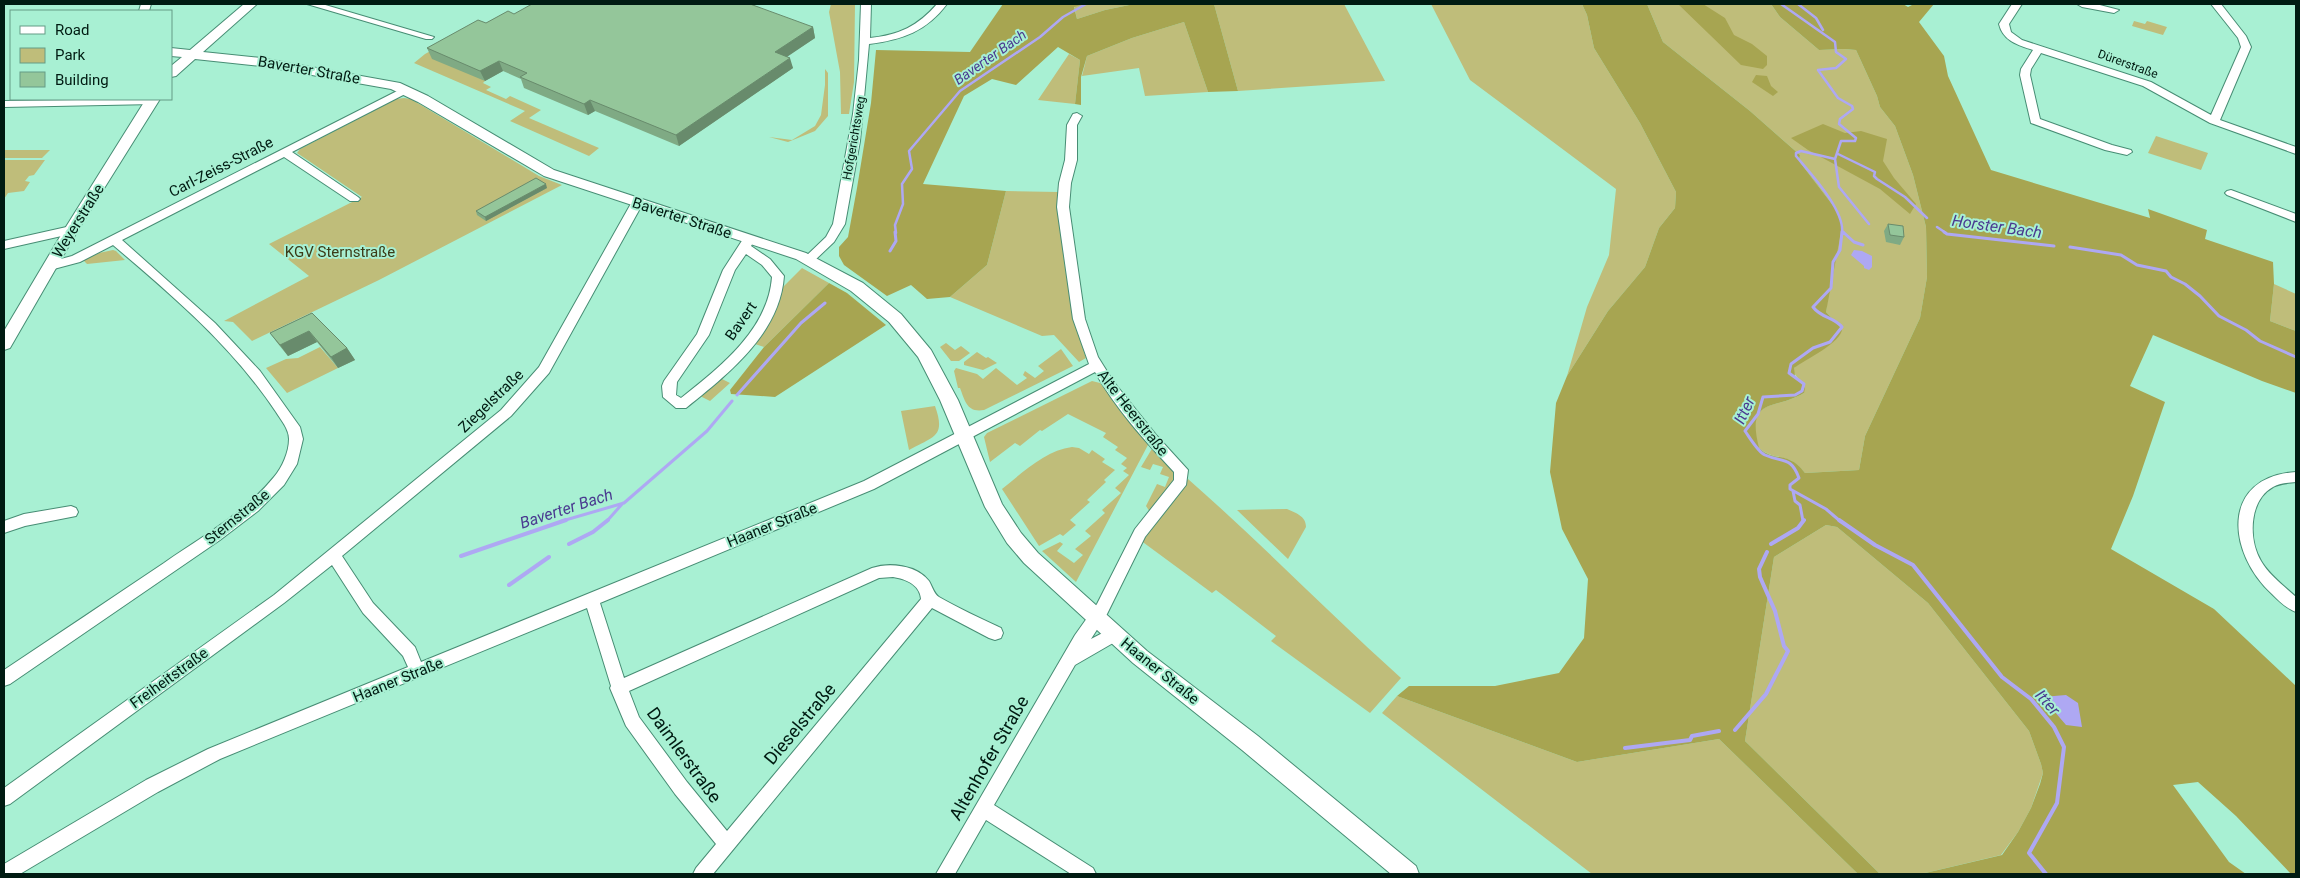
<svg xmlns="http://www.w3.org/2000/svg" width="2300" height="878" font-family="Roboto,sans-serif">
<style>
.green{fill:#bfbd7a}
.forest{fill:#a7a551}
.water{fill:#aea8f3}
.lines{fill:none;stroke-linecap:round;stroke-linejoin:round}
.stream-far2{stroke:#aea8f3;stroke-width:2.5}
.stream-far1{stroke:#aea8f3;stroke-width:3}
.stream{stroke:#aea8f3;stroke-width:4}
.minor-casing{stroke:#478d74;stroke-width:2}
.major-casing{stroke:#478d74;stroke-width:2}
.minor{fill:#fff;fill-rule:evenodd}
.major{fill:#fff;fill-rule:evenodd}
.wall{fill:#7faa84}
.shaded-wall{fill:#688b6c}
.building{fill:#94c69a;stroke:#688b6c}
.labels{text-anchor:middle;stroke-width:4;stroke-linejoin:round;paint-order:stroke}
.far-street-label{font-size:12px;fill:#001b12;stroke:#a8f0d3}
.far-water-label{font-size:14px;font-style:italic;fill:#4a3a90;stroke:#a8f0d3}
.street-label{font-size:15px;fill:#001b12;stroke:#a8f0d3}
.park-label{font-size:15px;fill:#3c3b17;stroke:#a8f0d3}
.water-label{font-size:16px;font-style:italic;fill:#4a3a90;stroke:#a8f0d3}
.near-street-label{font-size:18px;fill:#001b12;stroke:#a8f0d3}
</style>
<rect width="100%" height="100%" fill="#a8f0d3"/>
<!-- green -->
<path class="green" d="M831 4H855L854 82 849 114H841L840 72 829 12Z
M1084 4H1134L1105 10 1077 19 1074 6Z
M1214 4H1344L1385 81 1238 91Z
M1431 4H1582L1587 15 1594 48 1640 123 1676 192 1675 208 1659 228 1645 267 1608 311 1567 376 1587 307 1609 255 1616 189 1470 80Z
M1647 4H1771L1780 17 1819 50 1844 49 1856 50 1877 96 1880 107 1895 126 1913 175 1926 227 1927 277 1920 318 1865 436 1859 470 1805 473C1788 450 1775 463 1758 447 1746 396 1774 411 1804 393L1801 382 1793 372 1794 368 1842 329 1826 312 1838 212 1799 161 1800 155 1750 111 1663 42Z
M2134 21 2145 24 2147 21 2167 27 2163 35 2132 26Z
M1184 22 1208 92 1145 96 1139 68 1082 76 1087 56 1132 38Z
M474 27 485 81 483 83 491 87 486 90 506 99 510 96 541 110 529 118 599 148 589 156 510 121 525 111 414 63 425 54Z
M1069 54 1080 60 1075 104 1038 100Z
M825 69 828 73V116L815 131 788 142 769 137 792 140 815 126 821 115 825 85Z
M404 98 411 99 539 176 562 185 379 280 252 341 233 322 224 321 309 276 269 244 362 197 297 153 300 149 396 99Z
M2156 136 2208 153 2201 170 2148 153Z
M4 150H50L42 158H4Z
M4 160H45L34 175 29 176 25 181 30 182 24 191 8 193 4 199Z
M1006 191 1058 192C1061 249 1068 304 1086 358L1079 362 1054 335 1042 336 950 297 987 265Z
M113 250 116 251 125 260 87 264 83 260 99 253Z
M802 268 829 283 764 347 752 343 781 289Z
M2274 284 2296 294V331L2270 321Z
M946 343 955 350 961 346 970 353 959 361H951L940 347Z
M320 347 338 368 287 393 266 368 286 359 298 358Z
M1061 349 1073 366 984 410C967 413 965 401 960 388H958L954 371 956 368 977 374 983 379 996 368 1017 385 1027 378 1023 375 1025 371 1035 378 1044 371 1038 366Z
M977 352 986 358 988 357 997 363 983 370 964 365V362Z
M720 378 730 383 710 401 700 396Z
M1092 381 1100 383 1149 443 1076 582 1042 551 1060 542 1063 544 1057 551 1074 563 1083 555 1075 549 1091 536 1085 531 1105 513 1102 510 1121 493 1115 488 1129 475 1123 471 1127 468 1121 464 1127 458 1115 450 1118 447 1103 437 1106 433 1068 414 1042 431 1040 430 1020 446 1015 443 990 462 984 437 987 433Z
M935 406C946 437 934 436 909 450L901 411Z
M1072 447 1079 448 1089 454 1092 450 1105 459 1102 462 1115 470 1104 480 1106 482 1087 500 1090 502 1070 520 1076 525 1063 536 1060 534 1039 546 1002 489C1022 473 1046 450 1072 447Z
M1153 447 1171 463 1176 477 1150 512 1146 506 1157 484 1165 487 1169 477 1160 474 1163 467 1153 464 1150 470 1141 467Z
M1188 479C1261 543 1329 613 1401 678L1370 713 1271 641 1276 636 1216 590 1212 593 1140 540Z
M1287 509C1296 513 1306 516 1306 527L1288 559 1237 510Z
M1826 525 1837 527 1928 603 2029 731 2041 764 2043 773 2031 808 2018 832 2001 855 1921 874H1880L1745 741 1774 557Z
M1397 696 1577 762 1719 739 1858 874H1592L1382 713Z"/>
<!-- forest -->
<path class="forest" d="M1003 4H1084L1074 7 1077 19 1105 10 1134 4H1214L1238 91 1208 92 1184 22 1132 38 1087 56 1081 77V105L1075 104 1080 60 1058 47 1016 85 992 79 964 96 923 184 1006 191 987 265 950 297 927 299 911 285 887 296 844 265 839 256V247L848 237 857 188 871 103 876 50 970 52Z
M1582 4H1647L1663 42 1750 111 1800 155 1799 161 1838 212 1842 227 1826 312 1842 329C1842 342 1805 360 1794 368L1795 376 1805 388 1804 393C1774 411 1746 396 1759 448 1775 463 1788 450 1805 473L1859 470 1865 436 1920 318 1927 277 1926 227 1913 175 1895 126 1880 107 1877 96 1856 50 1844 49 1819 50 1780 17 1771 4H1903L1908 7 1914 4H1934L1919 22 1944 56 1948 76 1991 170 2150 218 2148 209 2207 230 2205 239 2273 262 2274 284 2270 321 2296 331V393L2262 381 2153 335 2130 386 2165 402 2133 496 2111 549 2214 609 2296 686V874H2291L2236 816 2198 782 2173 785 2229 862 2246 874H1921L2002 855 2018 832 2031 808 2040 784 2043 773 2041 764 2029 731 1928 603 1837 527 1826 525 1774 557 1745 741 1880 874H1858L1719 739 1577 762 1397 696 1409 686H1495L1559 673 1584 638 1588 579 1562 529 1550 472 1556 403 1567 376 1608 311 1645 267 1659 228 1675 208 1676 192 1640 123 1594 48 1587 15Z
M1678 4H1703L1725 18 1734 35 1752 44 1767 56V65L1763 69 1741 65Z
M1756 75 1767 76 1771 86 1778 92 1773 96 1752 82Z
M1823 124 1845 133 1861 131 1887 139 1883 161 1894 178 1916 204 1910 214 1880 189 1808 150 1791 138Z
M829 283 847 293 886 325 775 397 731 394 730 390 764 347Z"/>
<!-- water -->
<path class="water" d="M1854 250 1862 251 1872 256V267L1869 270 1864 268V266L1851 255Z
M2066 695 2078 703 2082 727 2066 725 2042 697Z"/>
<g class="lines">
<!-- stream-far2 -->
<path class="stream-far2" d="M1781 4 1835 42 1836 52 1846 59 1836 68 1818 70 1838 98 1852 106 1853 109 1840 119 1839 124 1856 138 1855 141H1841L1835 159 1801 151 1796 153V156C1810 173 1845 210 1842 233
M1798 4 1816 18 1823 30
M1838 154 1875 172 1874 176 1877 179 1905 197 1927 218
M1835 159 1839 187 1869 224
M1937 227 1946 233
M1842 231 1844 233
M896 233 895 225 903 204 902 184 912 169 909 151 960 91 1040 37 1063 17 1086 4"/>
<!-- stream-far1 -->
<path class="stream-far1" d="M1843 232 1854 242 1863 245
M1944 232 1947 234 2054 246
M2070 247 2121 255 2137 265 2166 271 2171 277 2185 284 2200 296 2219 316 2246 330 2260 341 2296 357
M890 251 896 241 895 232
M737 395 801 323 825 303
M1793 491 1795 501 1800 505 1803 521
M562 521 624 503 707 431 732 401
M607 521 623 503
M1840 521 1826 509 1790 489V485L1799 478C1791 456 1783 463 1765 455 1758 452 1750 438 1745 431L1758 414 1763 397 1795 395 1802 391 1804 384 1789 373 1791 364 1813 348 1830 342 1842 327C1834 317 1821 318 1813 307L1831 288 1833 262 1840 250 1842 232"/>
<!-- stream -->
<path class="stream" d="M1839 520 1875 545 1913 565 2002 677 2031 699 2054 727 2064 747 2057 803 2029 853 2046 874
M569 544 593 532 608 520
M1771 544 1798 528 1804 520
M461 556 566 520
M509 585 549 557
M1735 730 1766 694 1788 651 1784 646 1775 611 1760 577 1759 569 1767 552
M1625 748 1690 740 1692 736 1719 731"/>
<defs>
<path id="minor" d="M141 4H151L149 11H139Z
M307 4H322L434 37 432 39H426Z
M861 4H871L870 38C899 35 918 26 937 4H947C927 31 902 40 869 44L860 141 845 224 834 242 813 262 809 263 803 259 826 237 833 224 853 114 859 60Z
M2012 4H2022L2009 24 2011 32 2022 40 2151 82 2211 115 2241 47 2238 38 2211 4H2221L2246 36 2251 47 2220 120 2296 147V154L2210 123 2143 86 2041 53 2031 69 2030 75 2040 119 2112 145 2131 150 2132 152 2127 155 2105 150 2031 123 2020 75 2021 69 2033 50C2018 45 2003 41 1999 24Z
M2077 4H2096L2119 10 2114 13 2082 7Z
M405 87 410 90 409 92 292 152 358 197 360 199 358 201H350L284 157 122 240 215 323 260 371 300 427 303 439 297 464 284 485 258 511 220 540 10 684 4 686V670C57 635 110 599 164 563 201 537 245 513 274 477 282 468 289 452 289 439 289 429 281 420 276 412 233 347 172 295 113 245L80 262 50 270 44 266 46 263 72 256Z
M151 99 155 100V104L4 107V101Z
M1077 113 1082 116 1077 125V160L1071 183 1069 207 1085 319 1098 357 1113 381 1157 436 1188 470 1186 485 1145 537 1107 614 1091 639 1114 627 1120 629 1122 634 1120 639 1075 665 994 805 1093 868 1096 874H1071L986 820 955 874H936L1075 635 1097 604 1135 529 1174 480V472C1145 441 1116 409 1095 372L874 489 600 603 624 678 872 568C889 562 917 565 929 581 932 586 934 594 939 597 958 608 980 618 1001 628L1003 633 1001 638 995 640 989 638 932 608 713 874H693L696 868 716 844 675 794 626 726 610 688 611 686 587 608 220 759 158 792 20 874H4V864L146 780 208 749 408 667 403 656 363 613 332 565 284 603 10 804 4 806V788L274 595 501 410 539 367 633 200 637 199 643 203 549 373 511 416 342 556 373 603 415 647 421 662 864 481 1089 364 1073 319 1057 207 1059 183 1065 160 1067 125 1073 114ZM893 577C906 579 920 585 921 599L727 831 687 782 639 717 629 691 879 578Z
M2231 190 2296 214V222L2227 195 2225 193 2227 191Z
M71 226 75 227 77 230 75 233 4 249V241Z
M749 235 755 239 751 246 770 259 784 276C780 334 728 374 686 408H676L663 397 662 386 664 381 697 334 723 270 745 236ZM746 254 762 265 772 277C768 330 720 367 681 398L676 395 677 382 709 335 735 270Z
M2296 472V482C2288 483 2280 483 2273 487 2249 500 2248 539 2261 561 2269 575 2284 586 2296 597V612C2287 609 2279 601 2272 594 2227 553 2220 477 2296 472Z
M71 506 76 508 78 512 76 516 25 526 4 533V521L24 514Z"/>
<path id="major" d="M244 4H257L203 52 261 58 400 83 428 96 554 170 806 253 863 283 901 314 931 350 958 400 1002 504 1021 533 1038 553 1147 651 1258 736 1416 866 1419 874H1391L1242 750 1133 663 1024 563 1007 543 985 507 940 400 918 357 889 322 851 291 796 259 544 176 418 102 391 89 261 66 195 59 176 76 171 77V66L182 57 171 56V48L190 50Z
M146 99H160L78 230 10 348 4 350V331L64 230Z"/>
</defs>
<!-- minor casing -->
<use href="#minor" class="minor-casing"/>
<!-- major casing -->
<use href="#major" class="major-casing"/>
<!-- minor -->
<use href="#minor" class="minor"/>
<!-- major -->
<use href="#major" class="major"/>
</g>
<!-- wall -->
<path class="wall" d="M514 14 813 27 815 38 787 56 793 68 679 146 595 111 588 115 524 88 521 79 503 71 485 81 432 59 427 48 486 23Z
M547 188 486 221 477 215 476 211Z
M1888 224 1904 237 1900 245 1886 242 1884 231Z
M312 313 347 348 355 360 338 368 317 342 288 356 279 345 270 333Z"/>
<!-- shaded-wall -->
<path class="shaded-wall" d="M813 27 815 38 778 63 775 52Z
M790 58 793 68 679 146 676 135Z
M499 61 503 71 485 81 480 71Z
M590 100 595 111 588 115 584 104Z
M546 184 547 188 486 221 485 217Z
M309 331 317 342 288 356 280 345Z
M347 348 355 360 338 368 331 357Z"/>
<!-- building -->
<path class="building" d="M532 4H750L813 27 775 52 790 58 676 135 590 100 584 104 520 77 527 73 499 61 480 71 427 48 478 20 486 23 508 11 514 14Z
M536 178 546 184 485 217 476 211Z
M1888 224 1903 226 1904 237 1890 235Z
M312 313 347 348 331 357 309 331 280 345 270 333Z"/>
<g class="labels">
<!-- far-street labels -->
<g class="far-street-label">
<text transform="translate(2128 64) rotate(20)" y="4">Dürerstraße</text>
<text transform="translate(854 138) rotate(-80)" y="4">Hofgerichtsweg</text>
</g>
<!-- far-water labels -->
<g class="far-water-label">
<text transform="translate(990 57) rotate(-35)" y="5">Baverter Bach</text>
</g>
<!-- street labels -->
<g class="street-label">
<text transform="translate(309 70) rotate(10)" y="5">Baverter Straße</text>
<text transform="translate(221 167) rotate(-27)" y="5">Carl-Zeiss-Straße</text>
<text transform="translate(682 218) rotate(18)" y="5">Baverter Straße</text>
<text transform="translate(78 221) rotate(-58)" y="5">Weyerstraße</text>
<text transform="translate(741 321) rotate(-55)" y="5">Bavert</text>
<text transform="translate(491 401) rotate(-44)" y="5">Ziegelstraße</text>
<text transform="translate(1133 413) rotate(52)" y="5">Alte Heerstraße</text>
<text transform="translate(237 517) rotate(-39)" y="5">Sternstraße</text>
<text transform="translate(772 525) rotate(-22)" y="5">Haaner Straße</text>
<text transform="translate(1160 671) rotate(39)" y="5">Haaner Straße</text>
<text transform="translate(169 678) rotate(-36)" y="5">Freiheitstraße</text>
<text transform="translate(398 680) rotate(-22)" y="5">Haaner Straße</text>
</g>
<!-- park labels -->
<g class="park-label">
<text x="340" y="257">KGV Sternstraße</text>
</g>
<!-- water labels -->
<g class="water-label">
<text transform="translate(1997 226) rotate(8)" y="6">Horster Bach</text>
<text transform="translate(1744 410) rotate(-65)" y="6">Itter</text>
<text transform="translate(566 508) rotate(-18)" y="6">Baverter Bach</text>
<text transform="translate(2048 702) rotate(48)" y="6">Itter</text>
</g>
<!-- near-street labels -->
<g class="near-street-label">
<text transform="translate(800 724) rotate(-50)" y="6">Dieselstraße</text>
<text transform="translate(684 755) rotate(54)" y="6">Daimlerstraße</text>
<text transform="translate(989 758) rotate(-60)" y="6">Altenhofer Straße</text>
</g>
</g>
<!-- border -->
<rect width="2300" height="878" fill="none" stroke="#001b12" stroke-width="10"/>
<!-- legend -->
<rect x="10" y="10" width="162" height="90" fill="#a8f0d3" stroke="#659b86"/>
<rect x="20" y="26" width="25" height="8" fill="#ffffff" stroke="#659b86"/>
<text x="55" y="35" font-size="15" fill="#001b12">Road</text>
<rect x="20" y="48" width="25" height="15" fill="#bfbd7a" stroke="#659b86"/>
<text x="55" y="60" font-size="15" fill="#001b12">Park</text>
<rect x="20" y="72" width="25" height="15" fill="#94c69a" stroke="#659b86"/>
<text x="55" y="85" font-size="15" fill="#001b12">Building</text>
</svg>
